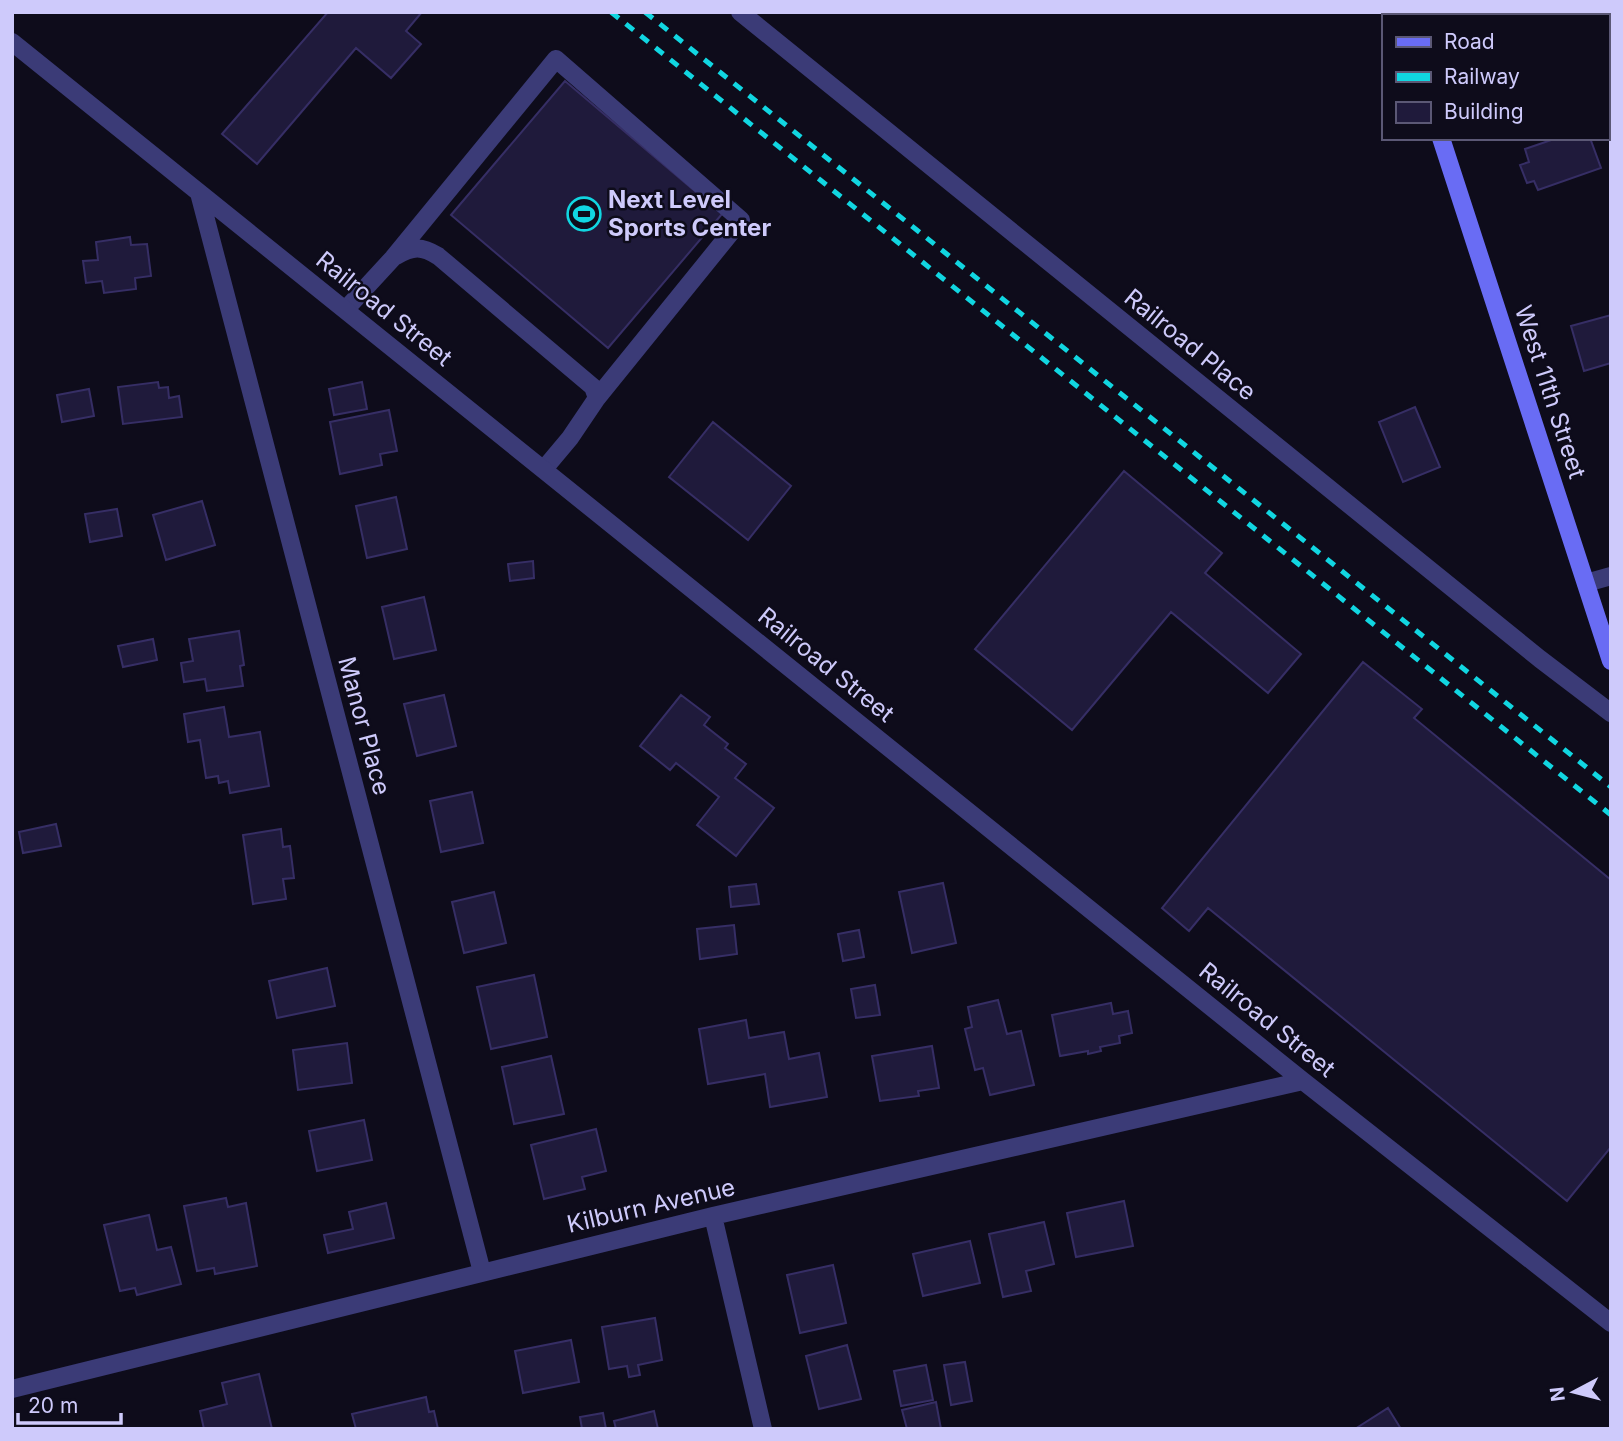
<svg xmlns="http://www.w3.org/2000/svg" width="1623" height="1441" font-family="Inter,sans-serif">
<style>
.building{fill:#1f1a3b;stroke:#362e65;stroke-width:2}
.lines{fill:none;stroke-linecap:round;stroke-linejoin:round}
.lane{stroke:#3b3b77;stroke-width:18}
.street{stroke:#3b3b77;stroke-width:18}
.secondary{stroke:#696cf4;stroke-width:18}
.rail{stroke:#11d6e1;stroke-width:5;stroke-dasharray:10 9;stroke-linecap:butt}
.labels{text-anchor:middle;stroke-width:5;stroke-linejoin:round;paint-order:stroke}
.poi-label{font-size:24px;font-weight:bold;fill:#cecafb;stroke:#0e0c1b;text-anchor:start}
.street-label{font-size:24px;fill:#cecafb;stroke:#0e0c1b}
</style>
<rect width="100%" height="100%" fill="#0e0c1b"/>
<!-- building -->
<path class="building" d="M328 12H422L406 31 421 44 391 78 356 48 257 164 222 134Z
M565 81 722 214 608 348 451 215Z
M1557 138H1590L1601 168 1538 190 1534 181 1527 183 1520 165 1529 162 1525 149Z
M130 237 131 245 147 244 151 276 135 278 136 289 104 293 102 281 86 283 83 261 98 260 96 242Z
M1611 315V363L1584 371 1571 326Z
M158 382 159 388 168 387 169 398 179 396 182 417 123 424 118 387Z
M362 382 367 409 334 415 329 389Z
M89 389 94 416 62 422 57 395Z
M1415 407 1440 467 1403 482 1379 422Z
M389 410 397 451 380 454 382 465 340 474 330 422Z
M713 422 791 486 748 540 669 477Z
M1124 471 1222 553 1205 573 1301 654 1268 693 1171 612 1072 730 975 649Z
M396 497 407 549 367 558 356 506Z
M202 501 215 545 166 560 153 515Z
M117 509 122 536 90 542 85 514Z
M533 561 534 578 510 581 508 564Z
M424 597 436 650 394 659 382 607Z
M239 631 244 665 240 666 243 686 207 691 205 679 184 682 181 663 193 661 189 639Z
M153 639 157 660 123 667 118 646Z
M1363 662 1422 709 1414 718 1611 880V1147L1567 1201 1208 908 1189 931 1162 908Z
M444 695 456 746 417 756 404 704Z
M681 695 710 717 704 725 728 744 725 748 746 764 735 778 774 808 736 856 697 825 719 797 676 763 670 770 640 746Z
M224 707 229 737 260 732 269 786 230 793 228 781 219 783 218 776 206 778 200 740 188 742 184 714Z
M472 792 483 843 441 852 430 801Z
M56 824 61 846 23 853 19 832Z
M281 829 283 847 290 846 294 878 283 879 286 899 253 904 243 835Z
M943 883 956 943 912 953 899 892Z
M756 884 759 904 731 907 729 887Z
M494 892 506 943 464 953 452 902Z
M734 925 737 954 700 959 697 929Z
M859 930 864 957 843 961 838 934Z
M327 968 335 1006 277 1018 269 981Z
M534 975 547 1037 491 1049 477 987Z
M875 985 880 1015 856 1018 851 989Z
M998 1000 1007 1034 1021 1031 1034 1085 990 1095 983 1068 975 1070 965 1029 972 1027 968 1007Z
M1111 1003 1113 1014 1128 1011 1132 1033 1119 1036 1120 1043 1100 1047 1101 1051 1088 1054V1051L1060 1056 1052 1015Z
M746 1020 749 1038 784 1032 789 1059 819 1053 827 1097 770 1107 765 1074 708 1084 699 1029Z
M347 1043 352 1083 298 1090 293 1050Z
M932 1046 939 1088 918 1091 919 1096 880 1101 872 1056Z
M551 1056 564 1114 514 1124 502 1067Z
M364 1120 372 1160 317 1171 309 1131Z
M596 1129 606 1171 582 1177 585 1189 544 1199 531 1145Z
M226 1198 228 1207 246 1203 257 1266 215 1274 214 1268 197 1271 184 1206Z
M1124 1201 1133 1246 1076 1257 1067 1213Z
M386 1203 394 1238 328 1253 324 1235 353 1229 349 1212Z
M149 1215 157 1250 171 1247 181 1284 137 1295 135 1288 120 1291 104 1225Z
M1044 1222 1054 1264 1026 1271 1031 1291 1003 1297 989 1234Z
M970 1241 980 1283 923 1296 913 1254Z
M833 1265 846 1323 800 1333 787 1275Z
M655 1318 662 1360 638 1365 640 1375 629 1377 627 1366 609 1369 602 1327Z
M571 1340 579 1382 523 1393 515 1351Z
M847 1345 861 1399 819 1409 806 1356Z
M965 1362 972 1401 951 1405 944 1365Z
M926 1365 933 1400 901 1406 894 1371Z
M259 1374 272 1429H204L200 1411 227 1404 222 1383Z
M426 1397 429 1412 434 1411 438 1429H356L352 1414Z
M936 1402 941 1429H907L902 1410Z
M1388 1408 1401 1429H1355Z
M654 1411 658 1429H616L614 1421Z
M603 1413 606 1429H582L580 1417Z"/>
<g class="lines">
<!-- lane -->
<path class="lane" d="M396 256C413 246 422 246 438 256L593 387 597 398 570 438 544 469
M346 309 393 258 556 59 741 220 597 398"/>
<!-- street -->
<path class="street" d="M740 12 1540 659 1611 713
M1570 16 1582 12
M12 42 1303 1081 1611 1323
M199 193 482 1272
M1586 583 1611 576
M713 1216 763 1429
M12 1389 713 1216 1303 1081"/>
<!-- secondary -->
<path class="secondary" d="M1400 12 1402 16
M1441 138 1611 661"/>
<!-- rail -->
<path class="rail" d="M611 12 1611 815
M645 12 1611 787"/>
</g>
<!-- icons -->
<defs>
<symbol id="stadium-ring" viewBox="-11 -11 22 22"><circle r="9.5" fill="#0e0c1b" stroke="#11d6e1" stroke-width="1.5"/><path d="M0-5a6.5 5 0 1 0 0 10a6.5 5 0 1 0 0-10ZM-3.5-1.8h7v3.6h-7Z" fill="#11d6e1"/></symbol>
</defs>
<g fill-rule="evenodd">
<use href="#stadium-ring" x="565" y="195" width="38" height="38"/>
</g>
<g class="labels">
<!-- poi labels -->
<g class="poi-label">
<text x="608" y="208">Next Level<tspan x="608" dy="28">Sports Center</tspan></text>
</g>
<!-- street labels -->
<g class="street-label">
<text transform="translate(384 309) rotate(39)" y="8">Railroad Street</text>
<text transform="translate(1190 345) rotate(39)" y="8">Railroad Place</text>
<text transform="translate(1550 392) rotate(72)" y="8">West 11th Street</text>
<text transform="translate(826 665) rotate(39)" y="8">Railroad Street</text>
<text transform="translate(364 726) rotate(75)" y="8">Manor Place</text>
<text transform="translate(1267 1020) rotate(39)" y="8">Railroad Street</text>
<text transform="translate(651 1206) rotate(-13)" y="8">Kilburn Avenue</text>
</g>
</g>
<!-- border -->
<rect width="1623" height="1441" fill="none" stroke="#cecafb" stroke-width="28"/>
<!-- legend -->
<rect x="1382" y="14" width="228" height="126" fill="#0e0c1b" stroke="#5b5875" stroke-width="2"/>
<rect x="1396" y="37" width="35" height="10" fill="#696cf4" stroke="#5b5875" stroke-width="2"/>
<text x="1444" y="49" font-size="21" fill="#cecafb">Road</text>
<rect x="1396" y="72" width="35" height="10" fill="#11d6e1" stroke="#5b5875" stroke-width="2"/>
<text x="1444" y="84" font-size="21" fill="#cecafb">Railway</text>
<rect x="1396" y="102" width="35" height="21" fill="#1f1a3b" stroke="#5b5875" stroke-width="2"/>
<text x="1444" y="119" font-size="21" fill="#cecafb">Building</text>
<!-- north arrow -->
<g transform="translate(1574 1392) rotate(263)" stroke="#0e0c1b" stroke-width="5" paint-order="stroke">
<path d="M0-5L12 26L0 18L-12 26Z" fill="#cecafb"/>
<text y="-10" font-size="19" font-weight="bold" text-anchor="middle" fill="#cecafb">N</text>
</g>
<!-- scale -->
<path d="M18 1413v10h103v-10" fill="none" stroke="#cecafb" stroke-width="3.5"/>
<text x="28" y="1413" font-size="21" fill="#cecafb" stroke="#0e0c1b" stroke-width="5" paint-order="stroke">20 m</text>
</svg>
